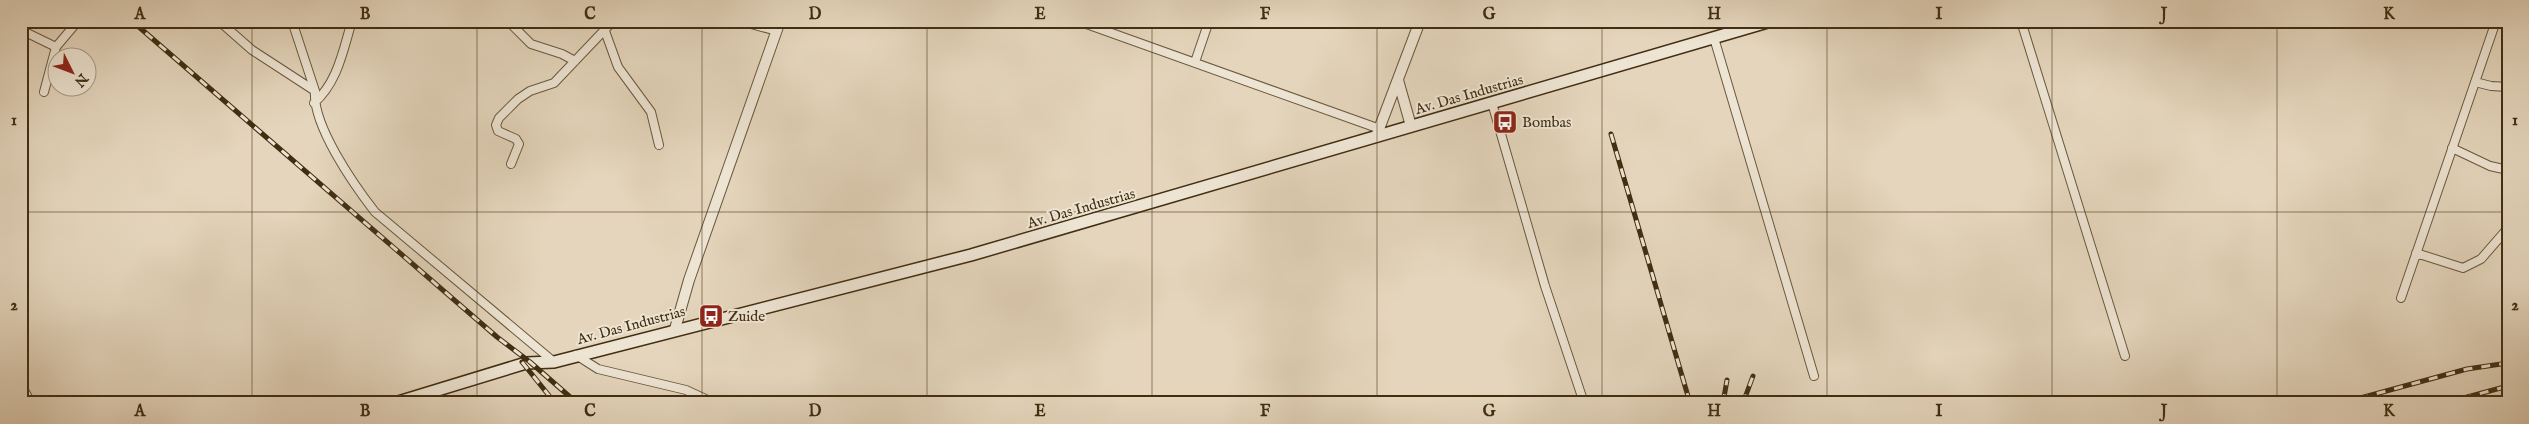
<svg xmlns="http://www.w3.org/2000/svg" width="2529" height="424" font-family="'IM FELL English',serif">
<style>
.lines{fill:none;stroke-linecap:round;stroke-linejoin:round}
.minor-casing{stroke:#6a583c;stroke-width:10}
.tertiary-casing{stroke:#6a583c;stroke-width:12}
.secondary-casing{stroke:#412e11;stroke-width:14}
.minor{stroke:#ede4d3;stroke-width:8}
.tertiary{stroke:#ede4d3;stroke-width:10}
.secondary{stroke:#ede4d3;stroke-width:11}
.rail-casing{stroke:#412e11;stroke-width:5}
.rail{stroke:#ede4d3;stroke-width:3;stroke-dasharray:9;stroke-linecap:butt}
.grid{fill:none;stroke:#412e11;stroke-width:1;stroke-opacity:0.55}
.labels{text-anchor:middle;stroke-width:4;stroke-linejoin:round;paint-order:stroke}
.street-label{font-size:15px;fill:#412e11;stroke:#ede4d3}
.poi-label{font-size:15px;fill:#412e11;stroke:#ede4d3;text-anchor:start}
.neatline{fill:none;stroke:#412e11;stroke-width:2}
.grid-label{font-size:16px;text-anchor:middle;font-weight:bold;fill:#412e11}
</style>
<rect width="100%" height="100%" fill="#e4d5bc"/>
<filter id="stains"><feTurbulence type="fractalNoise" baseFrequency=".004" numOctaves="4"/><feColorMatrix values="0 0 0 0 .2 0 0 0 0 .09 0 0 0 0 .02 0 0 0 .5 -.17"/></filter>
<radialGradient id="worn" r=".72"><stop offset=".6" stop-color="#630" stop-opacity="0"/><stop offset="1" stop-color="#630" stop-opacity=".3"/></radialGradient>
<g class="lines">
<defs>
<path id="minor" d="M219 21 252 50 315 91
M292 21 315 91C312 125 354 185 375 212L554 362
M508 21 531 44 562 54 575 61
M740 21 777 31
M1078 21 1380 129
M2021 21 2125 356
M21 30 56 47
M605 31 618 67 651 112 659 145
M1714 38 1814 376
M1195 62 1209 21
M2475 82 2491 86 2508 87
M44 92 56 47 78 21
M314 103C338 82 343 50 352 21
M1492 103 1545 286 1584 403
M2452 148 2490 166 2508 170
M511 164 519 144 516 139 498 131 496 125 499 118 518 99 530 91 554 83 613 21
M2416 253 2463 268 2481 259 2508 228
M2401 298 2496 21
M576 355 598 369 686 390 714 403"/>
<path id="tertiary" d="M1398 80 1411 126
M1376 137 1420 21
M675 329 689 280 780 21
M21 387 30 403"/>
<path id="secondary" d="M395 403 526 363 554 362 971 255 1771 21"/>
</defs>
<!-- minor casing -->
<use href="#minor" class="minor-casing"/>
<!-- tertiary casing -->
<use href="#tertiary" class="tertiary-casing"/>
<!-- secondary casing -->
<use href="#secondary" class="secondary-casing"/>
<!-- minor -->
<use href="#minor" class="minor"/>
<!-- tertiary -->
<use href="#tertiary" class="tertiary"/>
<!-- secondary -->
<use href="#secondary" class="secondary"/>
<defs>
<path id="rail" d="M132 21 497 337 530 362 577 403
M1611 134 1690 403
M522 362 555 403
M1723 403 1727 380
M1743 403 1753 376
M2342 403 2467 369 2508 363
M2445 403 2508 386"/>
</defs>
<!-- rail casing -->
<use href="#rail" class="rail-casing"/>
<!-- rail -->
<use href="#rail" class="rail"/>
</g>
<!-- grid -->
<path class="grid" d="M252 21V403M477 21V403M702 21V403M927 21V403M1152 21V403M1377 21V403M1602 21V403M1827 21V403M2052 21V403M2277 21V403M21 212H2508"/>
<!-- icons -->
<defs>
<symbol id="bus-square" viewBox="-11 -11 22 22"><rect x="-9" y="-9" width="18" height="18" rx="4" fill="#8f2418" stroke="#ede4d3"/><path d="M-5-6H5V4H4V6H2V4H-2V6H-4V4H-5ZM-3.5-4V0h7V-4ZM-3.5 1.2v1.5H-2V1.2ZM2 1.2v1.5H3.5V1.2Z" fill="#fff"/></symbol>
</defs>
<g fill-rule="evenodd">
<use href="#bus-square" x="1491" y="108" width="28" height="28"/>
<use href="#bus-square" x="697" y="302" width="28" height="28"/>
</g>
<g class="labels">
<!-- street labels -->
<g class="street-label">
<text transform="translate(1469 94) rotate(-16)" y="5">Av. Das Industrias</text>
<text transform="translate(1081 208) rotate(-16)" y="5">Av. Das Industrias</text>
<text transform="translate(631 325) rotate(-15)" y="5">Av. Das Industrias</text>
</g>
<!-- poi labels -->
<g class="poi-label">
<text x="1522" y="127">Bombas</text>
<text x="728" y="321">Zuide</text>
</g>
</g>
<!-- margin -->
<rect width="2529" height="424" fill="none" stroke="#e4d5bc" stroke-width="55"/>
<!-- north arrow -->
<g transform="translate(72 72) rotate(132)"><circle r="24" fill="#ede4d3" stroke="#a89b85"/>
<path d="M0-4L9 19L0 12L-9 19Z" fill="#8f2418"/>
<text y="-8" font-size="14" font-weight="bold" text-anchor="middle" fill="#412e11">N</text>
</g>
<rect x="28" y="28" width="2474" height="368" class="neatline"/>
<g class="grid-label">
<text x="140" y="19">A</text>
<text x="365" y="19">B</text>
<text x="590" y="19">C</text>
<text x="815" y="19">D</text>
<text x="1040" y="19">E</text>
<text x="1265" y="19">F</text>
<text x="1489" y="19">G</text>
<text x="1714" y="19">H</text>
<text x="1939" y="19">I</text>
<text x="2164" y="19">J</text>
<text x="2389" y="19">K</text>
<text x="14" y="125">1</text>
<text x="2515" y="125">1</text>
<text x="14" y="310">2</text>
<text x="2515" y="310">2</text>
<text x="140" y="416">A</text>
<text x="365" y="416">B</text>
<text x="590" y="416">C</text>
<text x="815" y="416">D</text>
<text x="1040" y="416">E</text>
<text x="1265" y="416">F</text>
<text x="1489" y="416">G</text>
<text x="1714" y="416">H</text>
<text x="1939" y="416">I</text>
<text x="2164" y="416">J</text>
<text x="2389" y="416">K</text>
</g>
<rect width="100%" height="100%" filter="url(#stains)"/>
<rect width="100%" height="100%" fill="url(#worn)"/>
</svg>
